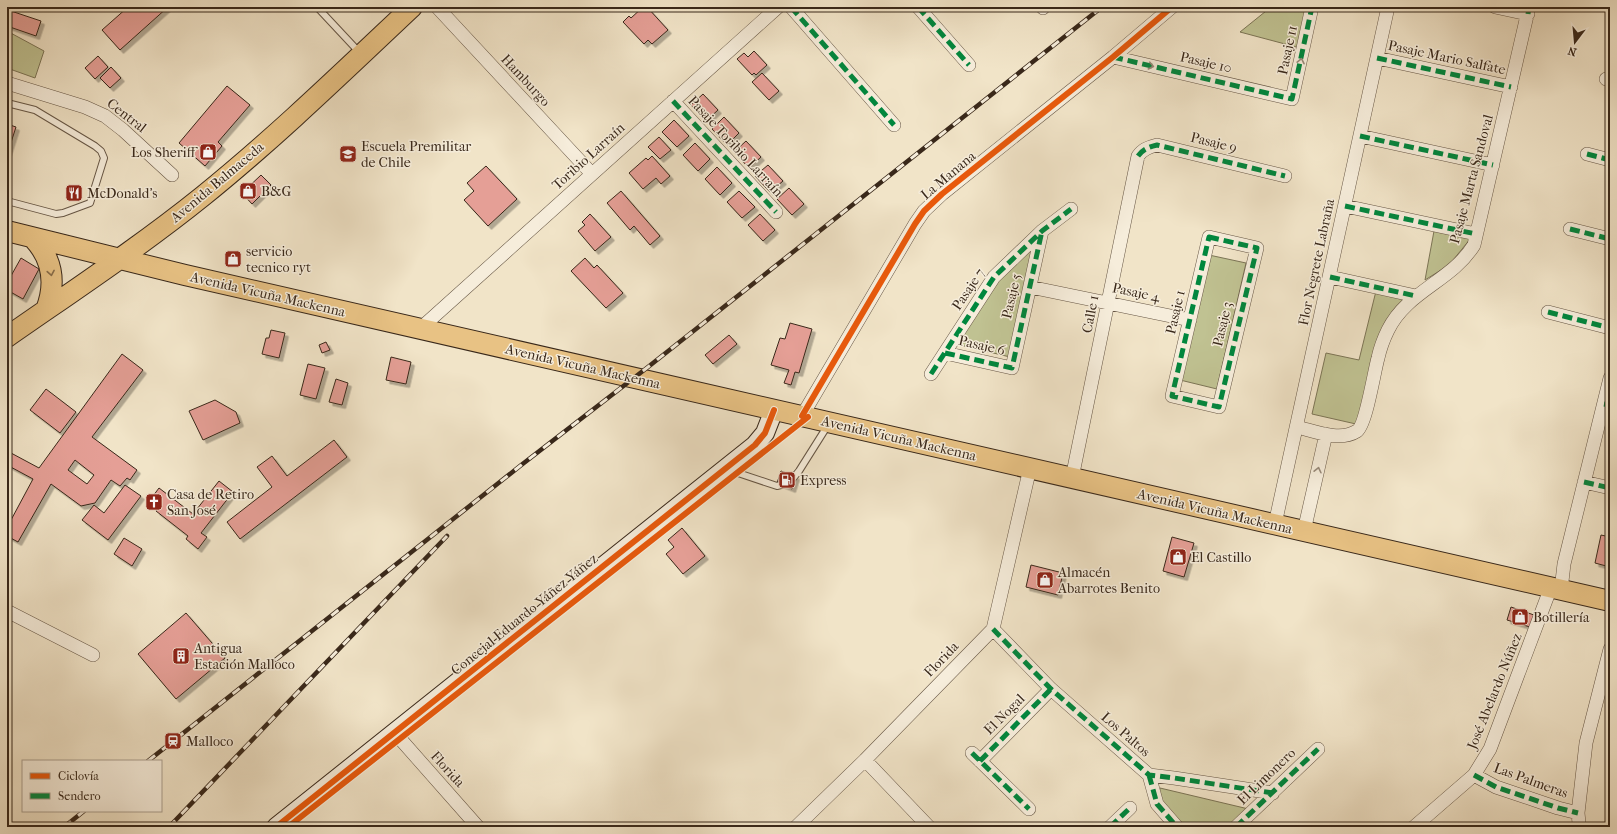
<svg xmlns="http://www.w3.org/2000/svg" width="1617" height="834" font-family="'IM FELL French Canon',serif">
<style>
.green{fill:#c0c292;stroke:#7c7556}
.building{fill:#e59f96;stroke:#39281a;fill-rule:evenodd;filter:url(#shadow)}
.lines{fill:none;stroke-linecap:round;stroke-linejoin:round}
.lane-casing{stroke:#675746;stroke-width:8}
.street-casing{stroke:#675746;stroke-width:14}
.secondary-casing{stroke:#39281a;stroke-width:20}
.primary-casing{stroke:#39281a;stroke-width:22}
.lane{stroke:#f6eddb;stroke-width:6}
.street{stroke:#f6eddb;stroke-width:13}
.secondary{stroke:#f6eddb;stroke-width:18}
.primary{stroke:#e8c284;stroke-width:20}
.rail-casing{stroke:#39281a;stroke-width:4.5}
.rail{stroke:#f6eddb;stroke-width:3;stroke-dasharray:9;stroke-linecap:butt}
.quiet{stroke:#00873e;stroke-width:5;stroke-dasharray:10 5;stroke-linecap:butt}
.cycleway-casing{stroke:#f6eddb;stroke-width:8}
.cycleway{stroke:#e8590c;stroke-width:6}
.oneway{stroke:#988a7a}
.oneway2{stroke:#886d4a}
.labels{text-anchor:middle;stroke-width:3;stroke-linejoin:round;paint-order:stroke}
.street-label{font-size:14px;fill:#39281a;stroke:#f6eddb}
.poi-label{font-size:14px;fill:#39281a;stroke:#f6eddb;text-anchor:start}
</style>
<defs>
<filter id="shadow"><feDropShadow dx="3.5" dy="3.5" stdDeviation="0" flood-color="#0004"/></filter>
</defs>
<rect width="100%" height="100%" fill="#f1e4c8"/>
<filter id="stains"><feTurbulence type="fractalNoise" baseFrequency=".005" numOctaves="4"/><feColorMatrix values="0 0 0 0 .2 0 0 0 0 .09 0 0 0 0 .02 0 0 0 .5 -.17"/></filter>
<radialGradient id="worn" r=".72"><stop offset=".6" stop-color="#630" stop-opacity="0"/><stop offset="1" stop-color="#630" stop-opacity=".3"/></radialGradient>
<!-- green -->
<path class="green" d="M1271 7H1309L1300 48 1240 32Z
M7 31 44 51 35 78 7 68Z
M1434 231 1471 238 1449 265 1425 280Z
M1036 244 1010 357 956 344 996 282Z
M1209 255 1246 263 1217 389 1180 380Z
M1376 291 1407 298 1356 424 1312 414 1326 353 1359 360Z
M1160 788 1257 811 1240 827H1185L1158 798Z"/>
<!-- building -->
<path class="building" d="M128 7H168L120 50 102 30Z
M643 7H647L668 30 652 44 648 40 644 44 623 22 629 16 631 18Z
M11 11 41 21 36 36 7 26V21Z
M754 51 767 65 756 75 754 73 752 75 737 59 744 53 748 57Z
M98 56 108 67 95 79 85 68Z
M111 67 121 78 110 88 100 78Z
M762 73 779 91 769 100 752 82Z
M227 86 250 105 218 142 222 146 205 166 179 143Z
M703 94 718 110 706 121 691 105Z
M724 117 739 133 727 145 712 129Z
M674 120 689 136 677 147 662 132Z
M7 124 16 127 7 155Z
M659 137 671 150 660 159 648 147Z
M746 141 761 157 749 168 734 152Z
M695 143 710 159 698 171 683 155Z
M652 156 670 176 661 184 656 178 643 189 629 173 646 158 648 160Z
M768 165 783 181 770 192 755 176Z
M486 166 517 199 488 226 464 200 474 191 467 183Z
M717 167 732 183 720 195 705 179Z
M261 175 271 185 252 204 242 193Z
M789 188 804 204 792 215 777 199Z
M621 191 660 236 650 245 634 226 630 230 607 203Z
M739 191 755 207 742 218 727 202Z
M590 214 611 237 595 251 578 231 585 225 582 222Z
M760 214 775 230 763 241 748 225Z
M21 258 39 269 23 299 7 290V283Z
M585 258 594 268 597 265 623 293 606 308 571 271Z
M790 323 812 329 799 373 795 372 791 385 784 383 789 370 771 365 780 338 785 339Z
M271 330 285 333 279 358 262 354 266 338H269Z
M729 335 737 344 713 364 705 355Z
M326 342 330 350 322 353 319 345Z
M122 354 143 370 92 437 137 470 130 480 127 478 120 486 111 480 95 503 81 506 51 484 18 542 7 536V518L11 520 33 479 7 465V460L11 453 39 468ZM75 460 94 475 87 484 68 470Z
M391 357 411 362 406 384 386 380Z
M308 364 325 368 316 399 300 395Z
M336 379 348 383 342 405 329 402Z
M46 389 76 412 60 433 30 410Z
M215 400 236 412 240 423 203 440 189 411Z
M334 440 347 457 240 539 227 522 272 487 257 467 272 456 287 476Z
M781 471 796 476 792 489 777 483Z
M219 481 233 492 201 533 207 537 198 549 186 539 188 536 156 511 159 507 150 500 159 488 193 514Z
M125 485 141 496 108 540 82 520 94 505 104 513Z
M682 528 705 556 683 574 666 554 674 547 668 540Z
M1601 535 1610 537V567L1595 563Z
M1172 537 1194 543 1184 577 1163 571Z
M124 538 142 549 132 566 114 554Z
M1031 565 1063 573 1058 595 1026 587Z
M1511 607 1534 615 1530 627 1507 620Z
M186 613 225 658 176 699 138 654Z"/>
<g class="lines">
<defs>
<path id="lane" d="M317 7 360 53
M7 103 35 110 95 146 101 151 104 158 90 203 63 213 56 214 7 201
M729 470 777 486 789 483 799 471 828 425"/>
<path id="street" d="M437 7 592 174
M791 7 894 125
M918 7 969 65
M1043 7V8
M1495 7 1528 14
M1113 57 1292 99 1312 7
M1377 58 1511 87
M1606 79 1610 80
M7 83 85 107 105 116 123 130 172 175
M673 101 776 212
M1360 136 1493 165
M1587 154 1610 160
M1345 206 1476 234
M1570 229 1610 239
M1209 237 1257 248 1219 407 1172 396Z
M1330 277 1416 296
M1030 287 1190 320
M1548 312 1610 328
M421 328 778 7
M945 353 1012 368 1042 231
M931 374 994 277 1042 231 1071 209
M802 416 915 224 924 211 942 194 1113 57 1172 7
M1297 427C1314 431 1340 442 1357 431 1366 425 1374 372 1378 358 1380 349 1384 338 1388 330 1407 291 1452 281 1474 245L1529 7
M1072 478 1138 156C1143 149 1149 147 1157 145L1285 176
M1584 482 1610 488
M1275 524 1388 7
M1304 531 1326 434
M1561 590 1564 564 1610 378
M7 611 93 655
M993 629 1051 689 1149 775 1174 778 1273 793
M395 733 478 827
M972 753 1029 809
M865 760 929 827
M980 761 1051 689
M1149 775 1157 804 1177 827
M1474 775 1496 787 1558 808 1578 813
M1579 823 1578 813 1586 743 1610 649
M796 827 865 760 993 629 1030 468
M1110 827 1130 808
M1236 827 1318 749
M1414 827 1474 775 1490 749 1551 587"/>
<path id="secondary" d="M276 827 755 445 765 433 774 410"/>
<path id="primary" d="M7 231 185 275 1610 601
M34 239C53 260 56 284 46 310
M7 337C73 291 141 246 203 196 276 137 344 71 412 7"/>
</defs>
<!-- lane casing -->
<use href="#lane" class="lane-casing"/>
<!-- street casing -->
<use href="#street" class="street-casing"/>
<!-- secondary casing -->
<use href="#secondary" class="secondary-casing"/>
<!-- primary casing -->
<use href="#primary" class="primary-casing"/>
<!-- lane -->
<use href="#lane" class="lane"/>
<!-- street -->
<use href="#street" class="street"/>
<!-- secondary -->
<use href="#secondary" class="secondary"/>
<!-- primary -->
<use href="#primary" class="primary"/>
<defs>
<path id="rail" d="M148 761 520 466 648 367 1102 7
M64 827 84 811
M169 827 447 536"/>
</defs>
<!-- rail casing -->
<use href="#rail" class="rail-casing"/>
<!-- rail -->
<use href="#rail" class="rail"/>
<!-- quiet -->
<path class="quiet" d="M791 7 894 125
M918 7 969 65
M1043 7V8
M1528 14 1529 7
M1113 57 1292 99 1312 7
M1377 58 1511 87
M1606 79 1610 80
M673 101 776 212
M1360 136 1493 165
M1587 154 1610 160
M1138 156C1143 149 1149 147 1157 145L1285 176
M1345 206 1476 234
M1570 229 1610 239
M1209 237 1257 248 1219 407 1172 396Z
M1330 277 1416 296
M1548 312 1610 328
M945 353 1012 368 1042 231
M931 374 994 277 1042 231 1071 209
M1604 404 1610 405
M1584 482 1610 488
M993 629 1051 689 1149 775 1174 778 1273 793
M972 753 1029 809
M980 761 1051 689
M1149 775 1157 804 1177 827
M1474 775 1496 787 1558 808 1578 813
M1110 827 1130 808
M1236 827 1318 749"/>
<defs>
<path id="cycleway" d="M802 416 915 224 924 211 942 194 1113 57 1172 7
M276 827 755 445 765 433 774 410
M288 827 808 417"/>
</defs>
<!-- cycleway casing -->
<use href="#cycleway" class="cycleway-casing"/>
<!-- cycleway -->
<use href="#cycleway" class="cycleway"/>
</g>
<!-- one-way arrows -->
<defs><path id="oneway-chevron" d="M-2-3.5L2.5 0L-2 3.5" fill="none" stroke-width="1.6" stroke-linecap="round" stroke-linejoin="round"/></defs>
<g class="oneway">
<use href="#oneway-chevron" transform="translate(1301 61) rotate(-78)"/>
<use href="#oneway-chevron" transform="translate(1151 66) rotate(13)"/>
<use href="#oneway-chevron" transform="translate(1318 470) rotate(-77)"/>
</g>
<use class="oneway2" href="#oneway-chevron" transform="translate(51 273) rotate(80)"/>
<!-- icons -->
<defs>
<symbol id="shop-square" viewBox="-11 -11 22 22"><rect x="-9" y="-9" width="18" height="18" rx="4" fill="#8f2418" stroke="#f6eddb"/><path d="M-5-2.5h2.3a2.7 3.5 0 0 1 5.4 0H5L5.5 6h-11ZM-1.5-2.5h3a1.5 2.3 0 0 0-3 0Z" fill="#fff"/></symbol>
<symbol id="school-square" viewBox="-11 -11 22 22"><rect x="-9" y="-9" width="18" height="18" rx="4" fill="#8f2418" stroke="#f6eddb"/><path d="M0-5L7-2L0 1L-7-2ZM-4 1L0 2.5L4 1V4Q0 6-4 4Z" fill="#fff"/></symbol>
<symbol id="restaurant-square" viewBox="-11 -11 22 22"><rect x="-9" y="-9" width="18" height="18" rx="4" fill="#8f2418" stroke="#f6eddb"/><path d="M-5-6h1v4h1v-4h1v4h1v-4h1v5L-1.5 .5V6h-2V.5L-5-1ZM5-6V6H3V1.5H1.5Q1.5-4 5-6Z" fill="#fff"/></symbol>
<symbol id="fuel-square" viewBox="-11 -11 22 22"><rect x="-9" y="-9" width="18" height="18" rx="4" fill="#8f2418" stroke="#f6eddb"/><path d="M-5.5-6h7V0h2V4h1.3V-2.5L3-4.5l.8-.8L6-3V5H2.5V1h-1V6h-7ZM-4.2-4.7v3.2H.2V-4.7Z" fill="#fff"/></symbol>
<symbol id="church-square" viewBox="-11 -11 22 22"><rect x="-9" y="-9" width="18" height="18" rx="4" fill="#8f2418" stroke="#f6eddb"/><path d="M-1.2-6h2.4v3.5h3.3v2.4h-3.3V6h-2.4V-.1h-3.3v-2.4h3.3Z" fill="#fff"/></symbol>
<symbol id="building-square" viewBox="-11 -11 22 22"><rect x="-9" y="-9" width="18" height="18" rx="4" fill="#8f2418" stroke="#f6eddb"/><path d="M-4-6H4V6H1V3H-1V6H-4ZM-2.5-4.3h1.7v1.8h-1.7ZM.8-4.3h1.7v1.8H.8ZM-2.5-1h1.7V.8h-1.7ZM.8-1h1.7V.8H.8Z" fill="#fff"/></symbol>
<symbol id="station-square" viewBox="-11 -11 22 22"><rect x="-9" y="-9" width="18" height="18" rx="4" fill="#8f2418" stroke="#f6eddb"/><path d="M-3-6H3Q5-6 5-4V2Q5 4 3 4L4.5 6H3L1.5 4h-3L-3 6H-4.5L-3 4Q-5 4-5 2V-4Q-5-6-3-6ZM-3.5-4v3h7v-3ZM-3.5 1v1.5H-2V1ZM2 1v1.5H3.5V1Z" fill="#fff"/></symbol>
</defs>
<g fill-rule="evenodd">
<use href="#shop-square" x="198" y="142" width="20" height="20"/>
<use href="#school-square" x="338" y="144" width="20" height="20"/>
<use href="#shop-square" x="238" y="181" width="20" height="20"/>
<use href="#restaurant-square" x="64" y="183" width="20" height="20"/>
<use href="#shop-square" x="223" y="249" width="20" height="20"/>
<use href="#fuel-square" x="777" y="470" width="20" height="20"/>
<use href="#church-square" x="144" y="492" width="20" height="20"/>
<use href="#shop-square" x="1168" y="547" width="20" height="20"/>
<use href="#shop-square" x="1035" y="570" width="20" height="20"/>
<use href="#shop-square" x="1510" y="607" width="20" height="20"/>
<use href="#building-square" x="171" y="646" width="20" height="20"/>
<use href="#station-square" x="163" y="731" width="20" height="20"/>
</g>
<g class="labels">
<!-- street labels -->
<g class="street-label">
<text transform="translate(1287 50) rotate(-78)" y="5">Pasaje 11</text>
<text transform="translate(1447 57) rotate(12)" y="5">Pasaje Mario Salfate</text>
<text transform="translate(1206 62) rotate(13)" y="5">Pasaje 10</text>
<text transform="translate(526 80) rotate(47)" y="5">Hamburgo</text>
<text transform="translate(127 115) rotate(38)" y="5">Central</text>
<text transform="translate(1214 142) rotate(14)" y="5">Pasaje 9</text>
<text transform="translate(736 146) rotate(47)" y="5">Pasaje Toribio Larraín</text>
<text transform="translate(588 156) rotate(-42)" y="5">Toribio Larraín</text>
<text transform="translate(948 175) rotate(-40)" y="5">La Manana</text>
<text transform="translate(1471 179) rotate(-75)" y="5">Pasaje Marta Sandoval</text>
<text transform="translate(217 182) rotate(-40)" y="5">Avenida Balmaceda</text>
<text transform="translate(1316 262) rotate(-78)" y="5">Flor Negrete Labraña</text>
<text transform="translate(968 289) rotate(-56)" y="5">Pasaje 7</text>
<text transform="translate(1136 292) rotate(12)" y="5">Pasaje 4</text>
<text transform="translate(268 294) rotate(13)" y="5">Avenida Vicuña Mackenna</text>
<text transform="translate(1011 296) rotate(-77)" y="5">Pasaje 5</text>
<text transform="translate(1175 312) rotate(-77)" y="5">Pasaje 1</text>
<text transform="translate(1090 314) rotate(-79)" y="5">Calle 1</text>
<text transform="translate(1222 324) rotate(-77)" y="5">Pasaje 3</text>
<text transform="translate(982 345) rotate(13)" y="5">Pasaje 6</text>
<text transform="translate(583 366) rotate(13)" y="5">Avenida Vicuña Mackenna</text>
<text transform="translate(899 438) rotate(13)" y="5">Avenida Vicuña Mackenna</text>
<text transform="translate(1215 511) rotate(13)" y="5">Avenida Vicuña Mackenna</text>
<text transform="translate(524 614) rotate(-39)" y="5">Concejal Eduardo Yáñez Yáñez</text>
<text transform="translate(941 659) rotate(-46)" y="5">Florida</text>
<text transform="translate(1494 691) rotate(-68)" y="5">José Abelardo Núñez</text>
<text transform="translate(1004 714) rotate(-45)" y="5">El Nogal</text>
<text transform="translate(1126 734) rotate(41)" y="5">Los Paltos</text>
<text transform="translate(448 769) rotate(48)" y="5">Florida</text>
<text transform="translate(1266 776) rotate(-44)" y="5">El Limonero</text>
<text transform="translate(1531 780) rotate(20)" y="5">Las Palmeras</text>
</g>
<!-- poi labels -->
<g class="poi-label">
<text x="361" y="151">Escuela Premilitar<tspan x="361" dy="16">de Chile</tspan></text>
<text x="195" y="157" text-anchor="end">Los Sheriff</text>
<text x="261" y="196">B&amp;G</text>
<text x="87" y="198">McDonald's</text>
<text x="246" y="256">servicio<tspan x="246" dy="16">tecnico ryt</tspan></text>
<text x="800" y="485">Express</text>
<text x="167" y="499">Casa de Retiro<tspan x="167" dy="16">San José</tspan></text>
<text x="1191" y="562">El Castillo</text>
<text x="1058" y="577">Almacén<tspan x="1058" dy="16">Abarrotes Benito</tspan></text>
<text x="1533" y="622">Botillería</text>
<text x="194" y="653">Antigua<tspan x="194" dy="16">Estación Malloco</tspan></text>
<text x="186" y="746">Malloco</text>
</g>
</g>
<!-- margin -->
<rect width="1617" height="834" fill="none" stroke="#f1e4c8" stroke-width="24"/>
<rect x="8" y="8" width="1601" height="818" fill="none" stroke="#39281a" stroke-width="2"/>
<rect x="12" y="12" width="1593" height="810" fill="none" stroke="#39281a"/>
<!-- legend -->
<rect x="22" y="760" width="140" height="52" fill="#f6eddb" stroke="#aa9e8e"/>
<rect x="30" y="773" width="20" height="6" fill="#e8590c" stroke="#aa9e8e"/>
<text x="58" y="780" font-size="12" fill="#39281a">Ciclovía</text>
<rect x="30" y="793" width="20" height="6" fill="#00873e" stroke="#aa9e8e"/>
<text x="58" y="800" font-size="12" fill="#39281a">Sendero</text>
<!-- north arrow -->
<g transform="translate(1575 42) rotate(196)" stroke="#f6eddb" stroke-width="3" paint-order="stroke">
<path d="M0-3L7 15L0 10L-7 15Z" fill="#39281a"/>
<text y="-6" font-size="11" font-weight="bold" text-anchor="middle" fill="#39281a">N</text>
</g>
<rect width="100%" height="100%" filter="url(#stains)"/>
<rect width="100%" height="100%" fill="url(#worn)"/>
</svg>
